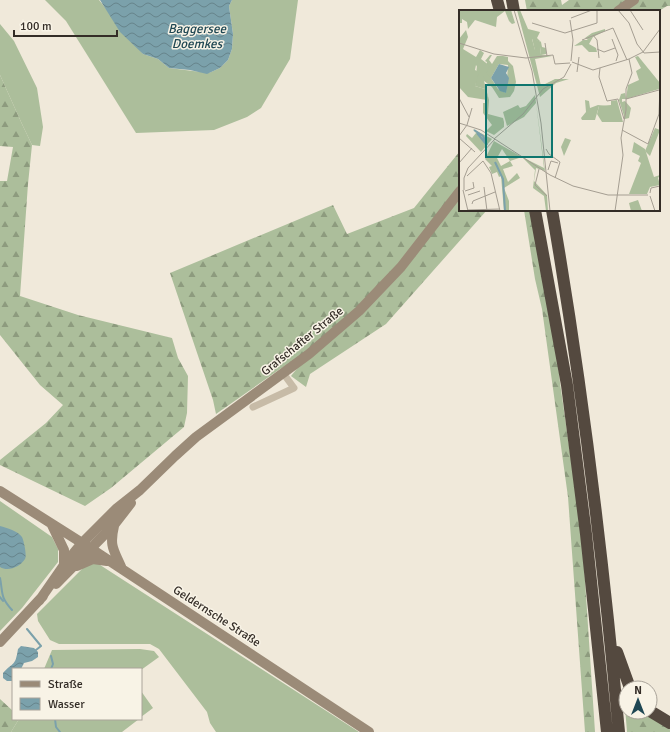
<svg xmlns="http://www.w3.org/2000/svg" width="670" height="732" font-family="Signika,sans-serif">
<style>
.grass{fill:#acbe9b}
.forest{fill:url(#forest-firs)}
.water{fill:url(#water-waves)}
.lines{fill:none;stroke-linecap:round;stroke-linejoin:round}
.stream{stroke:#7ba1ab;stroke-width:2}
.street{stroke:#c7bba7;stroke-width:7}
.secondary{stroke:#9b8b78;stroke-width:10}
.highway{stroke:#54493f;stroke-width:12}
.labels{text-anchor:middle;stroke-width:3;stroke-linejoin:round;paint-order:stroke}
.street-label{font-size:12px;fill:#342d27;stroke:#f8f3e6}
.water-label{font-size:13px;font-style:italic;fill:#1f4753;stroke:#f8f3e6}
.inset-river{fill:none;stroke:#7ba1ab;stroke-width:2}
.inset-road{fill:none;stroke:#a59e92;stroke-width:1}
.view{fill:#0f766e;fill-opacity:0.15;stroke:#0f766e;stroke-width:2}
.inset-edge{fill:none;stroke:#342d27;stroke-width:2}
</style>
<defs>
<pattern id="forest-firs" width="22" height="20" patternUnits="userSpaceOnUse"><rect width="22" height="20" fill="#acbe9b"/><path d="M5 1l3.5 6h-7zM16 11l3.5 6h-7z" fill="#8d9b7e"/></pattern>
<pattern id="water-waves" width="16" height="10" patternUnits="userSpaceOnUse"><rect width="16" height="10" fill="#7ba1ab"/><path d="M0 5q4-4 8 0t8 0" fill="none" stroke="#66848b"/></pattern>
</defs>
<rect width="100%" height="100%" fill="#f0e9da"/>
<!-- grass -->
<path class="grass" d="M45 0H99L143 54 158 59 169 68 209 73 220 68 228 60 232 49 233 34 229 6 232 0H298L290 59 261 108 247 117 214 130 136 133 66 21Z
M0 24 14 41 37 88 43 127 40 146 32 145 22 124 0 75Z
M0 501 52 537 58 549V562L22 608 0 631Z
M97 563 359 732H216L210 723 207 712 159 649 150 644H59L50 640 38 621 37 614 87 564Z
M140 649 154 651 159 657 141 670V669H44L52 650Z
M141 691 153 708 141 717Z
M19 719H139L122 732H11Z"/>
<!-- forest -->
<path class="forest" d="M525 0H561L562 5 569 0H670V6H667L659 11H527Z
M0 75 22 124 32 145 28 184 20 296 78 315 172 338 178 358 188 376 187 413 184 427 111 488 85 506 0 465V460L46 423 63 405 40 385 0 335V181H7L13 147 0 146Z
M460 151V210H487L386 324 310 374 306 387 291 376 308 355 280 369 216 414 213 400 170 273 333 205 347 234 414 208Z
M524 210H536L549 272 560 383 582 535 595 732H585L568 497 542 309 535 279Z
M623 682 626 689V712H645L670 727V732H627Z
M0 699 13 711V719H19L11 732H0Z"/>
<!-- water -->
<path class="water" d="M100 0H232L229 6 233 34 232 49 228 60 220 68 207 74 190 70 169 68 158 59 143 54 120 32Z
M0 526C7 528 18 531 22 537 24 541 27 556 25 559 20 567 8 572 0 567Z
M21 646 34 648 38 652V657L32 661 24 663 21 669H13V681H7L3 678V673C14 661 15 667 18 649Z"/>
<g class="lines">
<!-- stream -->
<path class="stream" d="M0 578C3 593 0 597 12 610
M0 597 3 601
M27 629 41 646 36 650
M51 669 53 664 51 656
M55 719 56 727 60 732"/>
<!-- street -->
<path class="street" d="M253 407 294 388 283 373"/>
<!-- secondary -->
<path class="secondary" d="M618 11 634 0
M0 491 90 548 369 732
M52 525 64 550V565
M114 526C109 547 114 550 122 569
M77 566 93 559 107 561
M56 584 114 525 131 503
M39 601 64 565 82 543 116 509 140 490 175 456 196 437 309 354 359 311 401 267 460 191
M0 642 43 596"/>
<!-- highway -->
<path class="highway" d="M497 0 500 11
M512 0 514 11
M535 210 567 385 586 534 607 732
M552 210C582 383 603 557 619 732
M617 652 630 688
M650 711 670 723"/>
</g>
<g class="labels">
<!-- street labels -->
<g class="street-label">
<text transform="translate(302 341) rotate(-39)" y="4">Grafschafter Straße</text>
<text transform="translate(217 616) rotate(33)" y="4">Geldernsche Straße</text>
</g>
<!-- water labels -->
<g class="water-label">
<text x="197" y="33">Baggersee<tspan x="197" dy="15">Doemkes</tspan></text>
</g>
</g>
<!-- overview -->
<g transform="translate(459 10)">
<rect width="201" height="201" fill="#f0e9da"/>
<path d="M0 0H52L56 13 53 14 50 11 46 1 38 7 37 17 16 10 9 19 8 12 3 9V13H0ZM146 19V21L134 27 130 34 137 38 138 42H130L123 35 115 36 124 30H129L126 28 133 23ZM73 28 82 32 83 37 87 38V44L82 45 81 37V45H77ZM31 45H33L30 50 33 54 38 46H44L49 47V51L54 56 57 72 55 81 51 87 40 88 33 77 25 71 30 90 26 79 16 76 18 55 26 64 28 52 26 51ZM40 54 49 55 47 83 39 79 32 68ZM179 46 201 73 200 79 167 89 169 75 180 70 177 61 182 58 176 47ZM158 90 164 112H143L138 104 140 96 152 95V91ZM196 118 201 120 191 146 186 141ZM14 119 33 129 22 142 7 126 8 124 13 128 17 123ZM35 131 63 147 51 151 54 156 44 159 49 172 58 163 61 168 45 178 50 191V201H45L42 166 40 167 38 162 33 164 30 157 33 156 26 149ZM43 139 51 151 42 156 38 148ZM179 190 183 201H172L170 193Z" fill="#acbe9b" fill-rule="evenodd"/>
<path d="M58 0H61L69 19 81 22 78 28 82 32 73 29 76 40 79 36 77 45H81V37L82 45 93 46 76 49 82 76 96 69H110L97 73 81 87ZM7 20 9 27 4 39 17 47 21 40 25 43 22 49 31 56 27 63 32 68 28 72 17 55 16 60 20 62 16 76 26 79 30 90 29 104 44 108 45 112V117L35 125 27 121 33 115 24 103V93H28V90L9 87 0 77V29ZM166 83 167 89H163V92L166 91 172 98 170 108 166 109 160 90 162 84ZM76 85 86 161 77 158 75 171 88 185 89 201H87L85 186 74 178 76 160 63 147 85 158 77 93 65 107 48 116 44 102 59 95 61 98 67 96ZM126 90 130 91 131 98 139 95 147 96H140L136 110H123L122 108 127 102ZM106 128 112 130 105 146 102 137ZM175 132 186 139 195 167 201 165 199 168 201 175 191 177 188 184H170L182 153 179 151 181 146 173 142Z" fill="#acbe9b"/>
<path d="M40 54 50 57 47 63 50 68 47 83 41 81 32 68Z" fill="#7ba1ab"/>
<path class="inset-river" d="M15 120 24 126 28 135M18 123 27 134M36 152 44 169 46 201"/>
<path class="inset-road" d="M55 0 73 61 82 113 91 201M159 0 170 13 178 34 185 43 201 42M171 0 184 20M112 8 133 0M111 10 114 30 112 51M73 13 106 23 138 13V0M134 25 138 30 140 48M153 29 159 45 157 51M123 30 154 18 168 50M0 33 35 44 67 48 94 45 96 54 111 53M86 33 88 46M138 39 145 42 156 38M113 52 134 60 170 49 184 42 201 19M141 58 140 67 148 91 159 89 165 109M118 62 120 47M0 88 10 107M167 89 200 80M0 113 22 120 91 165 114 176 149 185H189M163 120 189 134 200 104 201 75M0 126 8 115 13 98M0 128 16 142M35 129 64 104 84 79 105 67 112 54M87 139 90 144 101 152 96 168M0 153 13 138M80 159 76 175 88 186M89 160 92 151 99 153M8 166 24 151 32 163 41 201M25 177 28 201M4 180 9 201M5 180V168L9 158 36 129M6 181 15 178 14 172M191 183 192 178 201 176M9 185 21 181M191 186 196 201M13 194 14 191 36 182M9 200 41 199M156 201 164 145 162 128 167 100V79L173 63 170 49"/>
<path class="view" d="M27 75H93V147H27Z"/>
<rect width="201" height="201" class="inset-edge"/>
</g>
<!-- legend -->
<rect x="12" y="668" width="130" height="52" fill="#f8f3e6" stroke="#aaa49a"/>
<rect x="20" y="681" width="20" height="6" fill="#9b8b78" stroke="#aaa49a"/>
<text x="48" y="688" font-size="12" fill="#342d27">Straße</text>
<rect x="20" y="698" width="20" height="12" fill="url(#water-waves)" stroke="#aaa49a"/>
<text x="48" y="708" font-size="12" fill="#342d27">Wasser</text>
<!-- north arrow -->
<g transform="translate(638 700)"><circle r="19" fill="#f8f3e6" stroke="#aaa49a"/>
<path d="M0-3L7 15L0 10L-7 15Z" fill="#1f4753"/>
<text y="-6" font-size="11" font-weight="bold" text-anchor="middle" fill="#342d27">N</text>
</g>
<!-- scale -->
<path d="M14 30v6h103v-6" fill="none" stroke="#342d27" stroke-width="2"/>
<text x="20" y="30" font-size="12" fill="#342d27" stroke="#f8f3e6" stroke-width="3" paint-order="stroke">100 m</text>
</svg>
